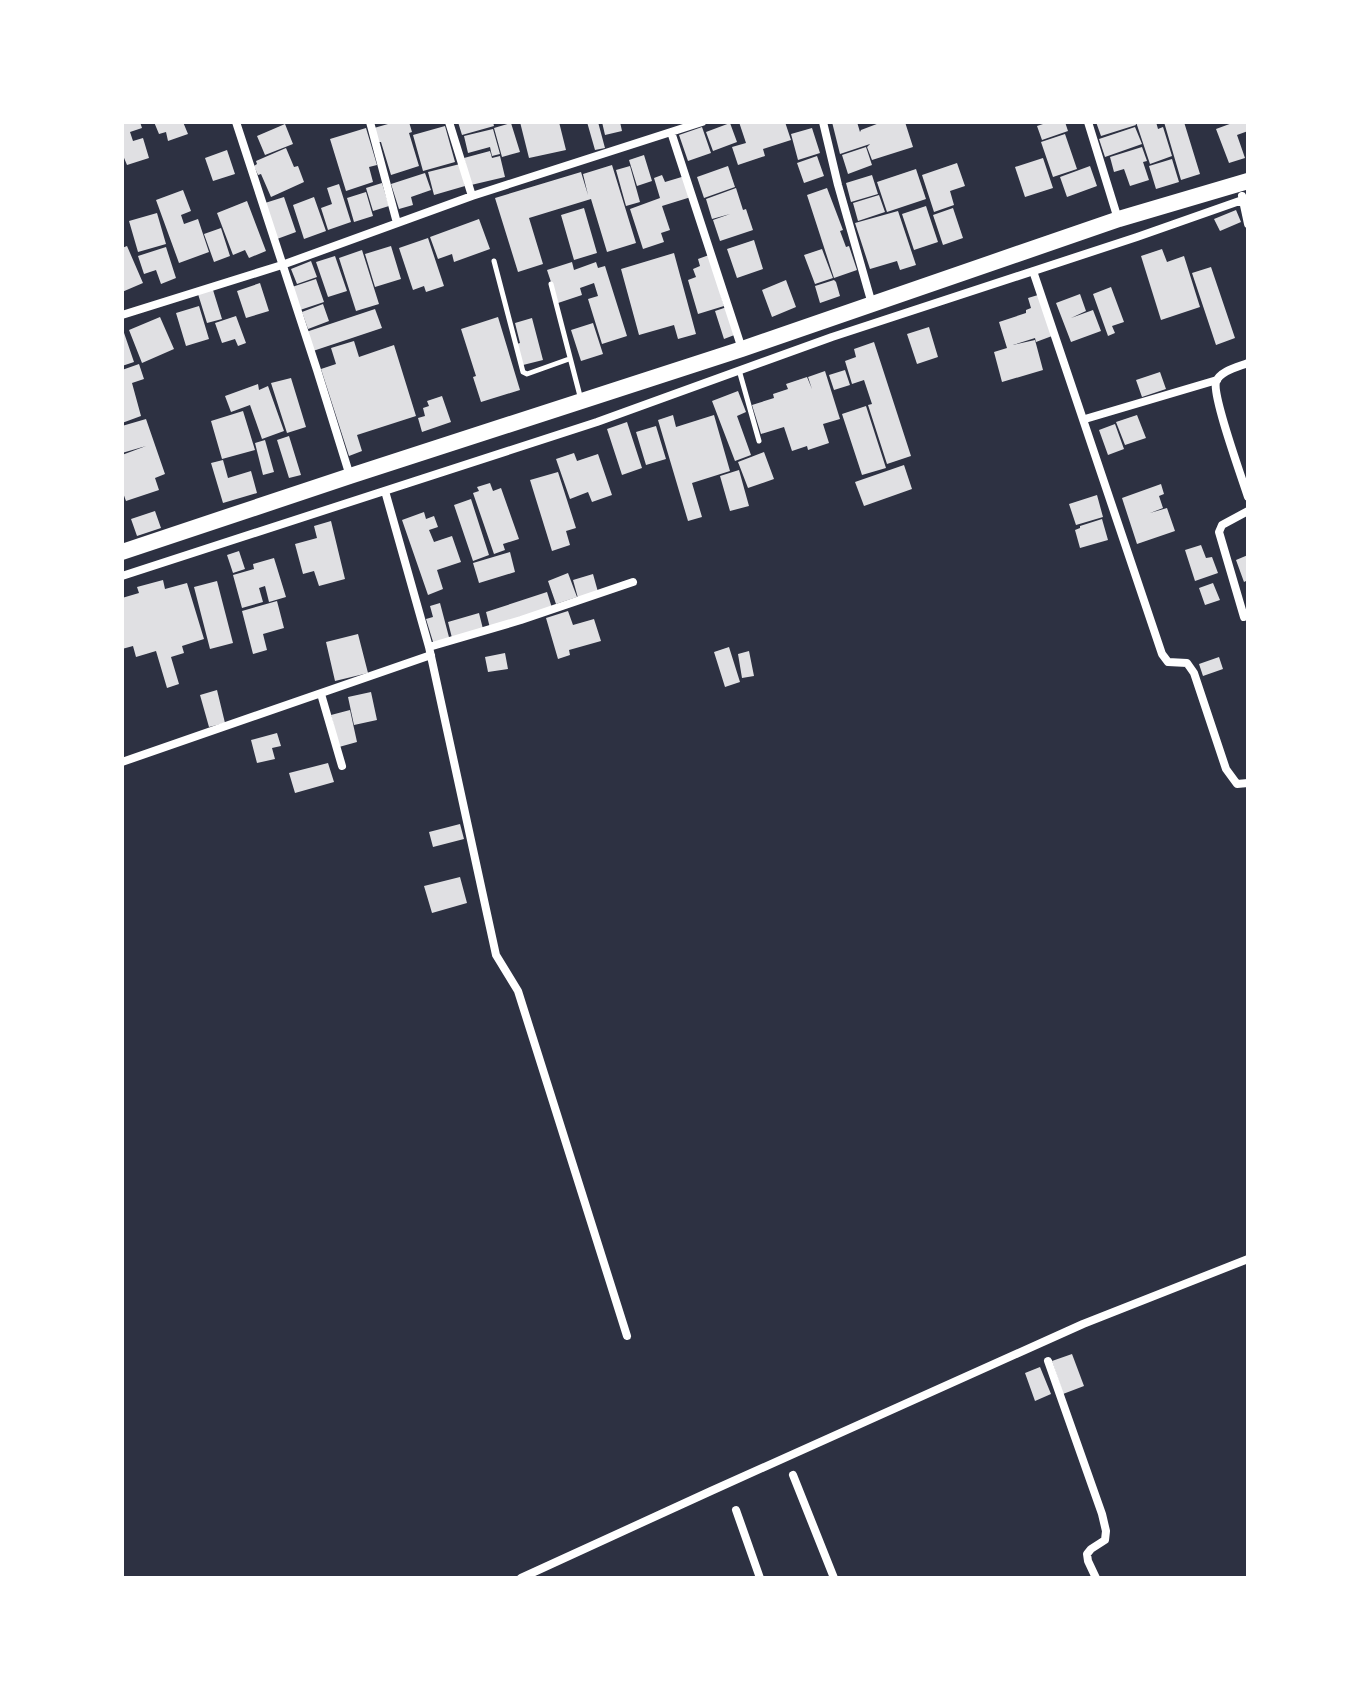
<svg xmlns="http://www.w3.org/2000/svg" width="1370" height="1700" font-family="'Source Sans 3',sans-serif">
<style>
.building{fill:#e0e0e3}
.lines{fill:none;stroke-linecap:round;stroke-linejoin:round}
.service{stroke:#fff;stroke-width:5}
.minor{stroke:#fff;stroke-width:8}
.primary{stroke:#fff;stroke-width:16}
</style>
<rect width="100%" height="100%" fill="#2d3142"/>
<!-- building -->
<path class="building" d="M122 122H140L142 128 130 132 133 141 143 138 149 158 127 165 122 153Z
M154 122H183L188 134 168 141 166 132 159 134Z
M387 122H409L412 132 409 133 419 166 391 175 381 142H378L374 128 388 124Z
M458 122H493L494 126 462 135Z
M520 122H559L566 150 529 158Z
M587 122H598L605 148 595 150Z
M602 122H620L622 131 605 135Z
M739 122H785L791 140 763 149 765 156 738 165 732 147 746 143Z
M832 122H857L860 132 861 130 882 122H905L913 147 872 160 867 147 870 144 840 154Z
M1049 122H1065L1068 131 1042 140 1037 126Z
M1096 122H1135L1136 125 1101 136Z
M1136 122H1156L1158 129 1163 127 1172 156 1150 164Z
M1164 122H1184L1200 174 1181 180Z
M1235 122H1248V131L1237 135 1245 158 1229 163 1216 129Z
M511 123 520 152 502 157 494 128Z
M730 123 737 142 713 151 706 132Z
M285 124 293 144 265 155 257 136Z
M445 126 455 162 423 171 413 135Z
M702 127 711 153 688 161 679 135Z
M1135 127 1142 144 1105 157 1099 139Z
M366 128 377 165 369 167 373 182 346 191 330 139Z
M812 128 820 153 798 160 791 134Z
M493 129 500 154 492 156 490 147 468 153 464 136Z
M1065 134 1077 169 1053 177 1041 142Z
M866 147 872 165 848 174 842 155Z
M1142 147 1147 161 1143 162 1149 180 1130 186 1124 169 1114 172 1110 157Z
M286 148 294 167 298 166 304 182 271 197 261 174 258 175 254 166 257 164 256 161Z
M227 150 235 174 213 181 205 158Z
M490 151 492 158 500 156 505 177 471 185 464 158Z
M644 155 652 181 637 186 629 160Z
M817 156 824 176 804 183 797 163Z
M1043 158 1053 188 1025 197 1015 167Z
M1172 159 1179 182 1156 189 1149 166Z
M957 163 965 186 950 191 954 205 934 212 922 175Z
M460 164 465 186 434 195 428 172Z
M612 165 636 243 607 252 591 199 529 218 543 264 518 272 495 198 581 172 588 195 583 174Z
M630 166 640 202 626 206 616 170Z
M728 166 735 187 704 198 697 177Z
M1090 166 1097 186 1067 197 1060 177Z
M916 169 926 199 887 212 877 182Z
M425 173 431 190 411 197 413 205 399 209 391 184Z
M662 175 665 182 685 176 691 197 662 206 670 230 661 233 664 242 643 249 630 209 660 198 654 178Z
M872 175 878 194 851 202 846 183Z
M382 183 389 206 373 211 366 188Z
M339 184 351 222 328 230 321 208 332 204 327 188Z
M736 188 743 210 746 209 753 230 720 241 713 220 730 214 712 219 706 199Z
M827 188 843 230 840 231 846 247 849 246 857 270 834 278 807 195Z
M183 190 191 211 181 215 184 224 198 219 209 252 179 263 156 200Z
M366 192 373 216 354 222 347 198Z
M879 195 885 212 858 221 853 203Z
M284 197 296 232 277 239 265 203Z
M314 197 326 231 304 239 293 205Z
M247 201 266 251 249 258 245 250 233 255 217 213Z
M926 206 938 242 914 250 902 214Z
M584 208 597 253 574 260 561 215Z
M953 208 963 238 943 245 933 215Z
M1236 210 1241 222 1220 231 1214 219Z
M898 211 916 265 900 270 897 261 870 269 855 223Z
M157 213 166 244 138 252 129 221Z
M479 219 490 249 454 262 452 254 438 259 430 237Z
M221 228 230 256 214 262 204 234Z
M428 238 444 286 426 292 424 286 413 290 399 248Z
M754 240 763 269 737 278 727 249Z
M127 246 143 283 122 292V248Z
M391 246 401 279 375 287 365 254Z
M166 247 176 278 161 284 156 270 144 274 138 256Z
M822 249 833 278 815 284 804 255Z
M1162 249 1167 262 1184 256 1200 307 1161 320 1141 256Z
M362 250 379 304 356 311 339 258Z
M674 253 696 334 678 339 674 325 639 335 621 269Z
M709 255 724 306 698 314 688 280 696 277 693 269 700 266 698 259Z
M335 256 347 291 328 297 316 262Z
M311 261 317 277 297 284 291 269Z
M572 262 574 270 596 262 598 268 605 266 627 336 602 344 588 299 598 296 594 283 580 288 582 295 558 303 547 270Z
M1211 267 1235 338 1216 345 1192 273Z
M316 279 324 302 300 310 292 287Z
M786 280 796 307 772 317 762 290Z
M834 280 836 282 840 296 820 303 815 286Z
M260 283 269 311 246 318 237 291Z
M1111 287 1124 322 1112 326 1115 333 1108 336 1093 294Z
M213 290 222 319 207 323 198 294Z
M1080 294 1086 311 1071 318 1093 310 1101 331 1071 342 1056 303Z
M1038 295 1052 336 1036 342 1035 338 1013 345 1035 340 1043 370 1002 382 994 352 1007 348 999 322 1026 313V310L1031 308 1028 298Z
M323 304 329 321 308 329 302 312Z
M199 306 209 339 186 346 176 313Z
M727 307 737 334 724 339 715 311Z
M375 309 382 328 313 351 306 332Z
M236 316 246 343 238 346 235 339 222 343 215 323Z
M160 317 174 349 142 363 129 330Z
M498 317 520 390 481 402 473 377 476 376 461 329Z
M532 318 543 360 523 365 517 344 520 343 515 323Z
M593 323 603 354 581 361 571 330Z
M122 327 134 362 122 366Z
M929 327 938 357 917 364 907 334Z
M354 341 359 357 394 345 416 416 357 435 362 451 349 456 321 369 336 364 331 348Z
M874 342 911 456 887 464 868 405 872 404 864 380 852 384 845 361 856 357 854 349Z
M139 364 144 379 132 383 141 416 122 423V370Z
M845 370 850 385 834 390 829 375Z
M825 371 840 419 823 424 829 443 808 450 807 446 792 451 784 427 761 434 752 405 774 398 773 394 788 389 786 384 807 377 812 389 808 377Z
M1160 372 1166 389 1142 397 1136 380Z
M291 378 306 427 287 433 271 383Z
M258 384 259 390 268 386 284 431 262 439 250 405 231 412 225 396Z
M738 391 746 412 737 416 751 455 735 461 712 401Z
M442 396 451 422 422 432 418 418 425 416 423 408 429 406 427 401Z
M866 406 886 468 862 475 842 414Z
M243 411 255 450 222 459 211 421Z
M673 415 676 427 714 415 730 471 692 483 702 517 688 521 658 420Z
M1137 415 1146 438 1125 445 1116 422Z
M146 419 165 474 155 478 159 490 126 501 122 490V455L146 446 122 453V426Z
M627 422 642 468 622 475 607 429Z
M1115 424 1124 449 1108 455 1099 430Z
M656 426 666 459 646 465 636 432Z
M289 436 301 475 289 478 277 440Z
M265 440 274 472 263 475 255 443Z
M764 452 774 479 748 488 738 462Z
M574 453 577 461 598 454 612 495 592 502 588 492 570 499 556 459Z
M223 460 228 478 251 471 257 493 223 503 211 463Z
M904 465 912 489 864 506 855 482Z
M739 470 749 506 730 511 720 476Z
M558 472 576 528 566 531 570 545 552 551 530 480Z
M490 483 493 491 501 488 519 539 503 544 505 550 494 554 473 493 479 491 477 487Z
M1161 484 1164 494 1159 496 1163 508 1150 513 1167 508 1175 531 1137 544 1122 498Z
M1097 495 1103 517 1076 525 1069 504Z
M471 499 489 555 473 561 454 505Z
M155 511 161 528 137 536 131 519Z
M424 512 426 519 434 516 438 527 429 530 434 542 452 536 461 562 437 570 443 589 428 595 402 520Z
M1102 519 1108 540 1080 548 1075 530 1080 528V526Z
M331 521 345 579 319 586 314 571 303 574 295 544 317 538 314 526Z
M1201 545 1206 558 1212 557 1218 573 1195 581 1185 550Z
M239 551 245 569 233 573 227 555Z
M510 552 515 572 479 583 473 563Z
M1248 555V580L1244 582 1236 560Z
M274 558 286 597 269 602 265 586 259 588 263 602 242 608 233 575 254 569 253 564Z
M568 573 577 597 556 604 548 581Z
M593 574 598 592 578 598 573 580Z
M163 580 165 589 187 583 204 639 182 646 184 653 171 657 179 684 167 688 156 651 136 657 133 646 122 649V598L139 593 137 587Z
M217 581 233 643 210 649 194 587Z
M1213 583 1220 600 1205 605 1199 588Z
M547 592 552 608 490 628 486 612Z
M277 601 284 628 263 634 267 650 253 654 242 611Z
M440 603 450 641 434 645 426 619 433 617 430 606Z
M568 611 573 625 594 619 601 641 569 650 570 655 558 659 546 618Z
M479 613 483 629 452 638 448 622Z
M358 634 368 673 335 681 326 642Z
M729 647 740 682 725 687 714 652Z
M749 651 754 676 742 678 738 654Z
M505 653 508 669 488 672 485 657Z
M1219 657 1223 669 1203 676 1199 664Z
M217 690 225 723 209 727 200 695Z
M371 692 377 720 354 725 348 697Z
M350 710 357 742 339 747 331 715Z
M277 733 281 746 272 748 275 759 257 763 251 740Z
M328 763 334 782 295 793 289 773Z
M460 824 464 839 433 847 429 832Z
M460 877 467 903 432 913 424 886Z
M1072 1354 1084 1386 1063 1394 1052 1361Z
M1040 1367 1051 1394 1035 1401 1025 1373Z"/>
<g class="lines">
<!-- service -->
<path class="service" d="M494 261 523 372 527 374 569 359
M551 284 580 396
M739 370 759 441"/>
<!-- minor -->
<path class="minor" d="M236 122 317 370 350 476
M370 122 397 223
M449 122 472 196
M823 122 838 185 872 304
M1088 122 1118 219
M671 132 742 349
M1242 196 1248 224
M1033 271 1162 654 1168 662 1187 663 1194 673 1226 769 1237 784 1248 783
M122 315 282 265 472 196 702 122
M1248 363C1238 367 1220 371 1216 382 1212 396 1242 478 1248 497
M1085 419 1217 380
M385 491 429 647 496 955 518 991 627 1336
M122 576 597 422 832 337 1137 237 1248 198
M1244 617 1219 532 1222 525 1248 511
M429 647 521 620 633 582
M321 694 342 766
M122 762 431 655
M1048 1361 1102 1514 1106 1531 1105 1540 1091 1549 1087 1554 1088 1561 1096 1578
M793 1475 834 1578
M736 1510 760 1578
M521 1578 711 1491 1083 1324 1248 1259"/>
<!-- primary -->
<path class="primary" d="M122 552 350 476 742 349 1119 219 1248 181"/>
</g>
<!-- border -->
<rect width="1370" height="1700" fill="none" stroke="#ffffff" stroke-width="248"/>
</svg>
